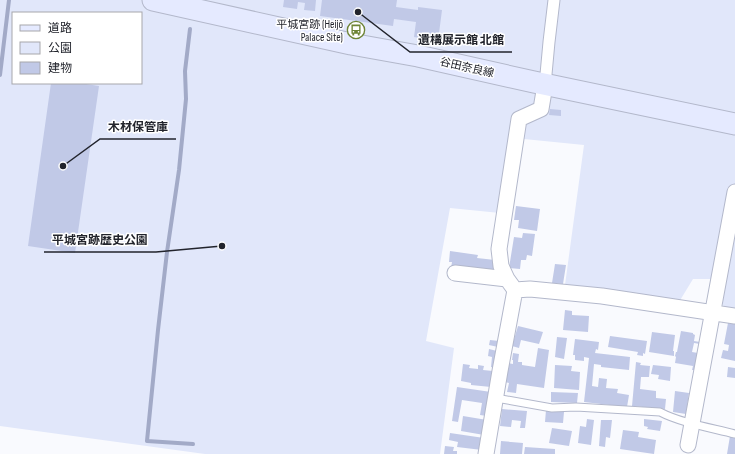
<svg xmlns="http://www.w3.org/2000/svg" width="735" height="454" font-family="'Sofia Sans Condensed','Noto Sans JP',sans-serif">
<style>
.green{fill:#e1e7fa;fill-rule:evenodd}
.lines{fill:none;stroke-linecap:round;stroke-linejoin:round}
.stream{stroke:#a2aac7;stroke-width:4}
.building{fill:#c1c9e7}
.service-casing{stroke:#b3b8cb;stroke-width:9}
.pedestrian-casing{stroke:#b3b8cb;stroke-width:13}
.minor-casing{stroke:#b3b8cb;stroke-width:17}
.secondary-casing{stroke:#b3b8cb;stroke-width:23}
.service{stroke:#fff;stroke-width:7}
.pedestrian{stroke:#fff;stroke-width:11}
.minor{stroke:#fff;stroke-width:15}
.secondary{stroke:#e5eaff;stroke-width:21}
.labels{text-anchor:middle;stroke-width:3;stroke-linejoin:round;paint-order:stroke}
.poi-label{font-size:11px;fill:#22242c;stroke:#fff;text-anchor:end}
.street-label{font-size:11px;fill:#22242c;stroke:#fff}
.leader{fill:none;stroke:#22242c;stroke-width:1.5}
.callout-dot{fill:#22242c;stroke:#fff;stroke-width:1.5}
.callout-label{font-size:12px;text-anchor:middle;font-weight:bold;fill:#22242c;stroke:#fff;stroke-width:3;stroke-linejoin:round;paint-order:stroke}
</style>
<rect width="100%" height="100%" fill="#f9fafe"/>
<!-- green -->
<path class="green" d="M0 0H735V312L726 311 722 303 726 279H693L679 302 565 285 584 145 514 138 500 213 450 208 426 341 454 348 440 454H205L0 426ZM13 13H141V83H13Z"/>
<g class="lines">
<!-- stream -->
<path class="stream" d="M190 29 185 71 186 99 179 170 167 252 158 330 147 441 193 444
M0 75 9 0"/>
</g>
<!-- building -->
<path class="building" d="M284 0H316L315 11 304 10 305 3 298 2 297 9 283 7Z
M322 0H397L396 7 418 10V7L442 10 438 41 414 37 416 22 394 19 393 26 320 16Z
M51 83H80L99 86 75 253 28 246Z
M550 109 561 110V116L549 115Z
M516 206 540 209 537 231 518 228 519 220H514Z
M523 233 535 234 532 256 527 255 526 260H521L520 269 509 268 514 237 522 238Z
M450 251 478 255 477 258 495 260 493 274 451 268 452 262H449Z
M555 264 566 265 563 284 552 283Z
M565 310 572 311V315L589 316 588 332 563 330Z
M728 323 735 324V361L721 358 723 350 728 351 729 345 724 344Z
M518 326 543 332 539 344 521 340 519 348 512 346Z
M681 331 693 333V334L695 335 694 341 700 342V344L694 343 692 352 698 353 695 370H692L693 366 675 363 676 357 675 356 676 352H677Z
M652 332 675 335 673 351H674V356L649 352Z
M610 336 647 341 645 354 643 353V356L637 355 638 352 608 347Z
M557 337 567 338 564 359 555 357Z
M575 339 599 342 598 350 596 349 595 353 630 357 629 370 601 367V365L594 364 592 386 598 387 599 378 607 379 606 388 618 389 617 393 629 395 627 407 584 402 589 358 584 357V361L575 360V355H573Z
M490 340 499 341 498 347 489 345Z
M538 348 549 350 544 388 517 384 516 393 507 392 509 383 505 382 508 363 513 364V360H512L513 353 519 354 518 362H522V365L535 367Z
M489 349 497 351 495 368 491 367 492 357 488 356Z
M636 362 641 363 640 365 650 366 649 377H641L640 389 656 391V398L666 399 665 409 632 406Z
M463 364 470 365 469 368 478 369V365L484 366 483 370 493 371 491 387 471 385V383L461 381Z
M555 365 572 366 571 371 580 372 579 390 554 388Z
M653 365 671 367 670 381 658 379 659 375 651 374Z
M728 367 735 368V378L727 377Z
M457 387 491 392 487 416 480 415 482 403 462 400 458 422 452 421Z
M675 391 689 393 686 414 673 412Z
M551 392 578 393 577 403 551 402Z
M502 409 527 411 525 428H520L521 421 512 420 511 427 500 426Z
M546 410 564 412 563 423 545 422Z
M463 416 487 420 484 435 461 431Z
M587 419 594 420 591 445 578 443 580 426 586 427Z
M644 419 662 421 660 431 647 429 648 427 644 426Z
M601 420H612L610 438 606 437 605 447 599 446Z
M552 428 572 431 569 446 549 443Z
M623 430 639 432 638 437 656 440 654 454 620 449Z
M450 433 484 438 482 450 457 447 458 442 449 440Z
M730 436 735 437V454H727Z
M501 441 523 443 522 454H500Z
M445 446 454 447 453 451H457V454H444Z
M525 447 555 449V454H524Z"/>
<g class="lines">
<defs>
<path id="service" d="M496 398 552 408 576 407 660 412C681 423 712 428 735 434"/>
<path id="pedestrian" d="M545 85 549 42 554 0"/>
<path id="minor" d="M455 273 507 279
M515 290 530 289 602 296 735 316
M688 445 735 192
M486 454 500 371 515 290 507 279 501 266 499 249 519 119 541 109 545 85"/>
<path id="secondary" d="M153 0 351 44 418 56 534 82 735 124"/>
</defs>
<!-- service casing -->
<use href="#service" class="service-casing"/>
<!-- pedestrian casing -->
<use href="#pedestrian" class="pedestrian-casing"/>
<!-- minor casing -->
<use href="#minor" class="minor-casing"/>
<!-- secondary casing -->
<use href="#secondary" class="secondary-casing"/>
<!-- service -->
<use href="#service" class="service"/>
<!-- pedestrian -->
<use href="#pedestrian" class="pedestrian"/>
<!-- minor -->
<use href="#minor" class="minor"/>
<!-- secondary -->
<use href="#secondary" class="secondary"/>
</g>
<!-- icons -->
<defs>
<symbol id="bus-ring" viewBox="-11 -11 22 22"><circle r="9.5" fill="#fff" stroke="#6e8435" stroke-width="1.5"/><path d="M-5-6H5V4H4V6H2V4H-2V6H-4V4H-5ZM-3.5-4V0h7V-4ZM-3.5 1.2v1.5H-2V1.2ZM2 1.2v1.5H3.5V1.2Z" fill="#6e8435"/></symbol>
</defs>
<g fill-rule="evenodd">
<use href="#bus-ring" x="346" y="20" width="20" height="20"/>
</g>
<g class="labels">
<!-- poi labels -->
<g class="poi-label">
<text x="343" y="28">平城宮跡 (Heijō<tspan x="343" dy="13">Palace Site)</tspan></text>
</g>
<!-- street labels -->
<g class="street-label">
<text transform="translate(467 67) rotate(13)" y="4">谷田奈良線</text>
</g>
</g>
<!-- callouts -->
<path class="leader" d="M358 12L410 52H512M63 166L100 139H176M222 246L156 252H44"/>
<g class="callout-dot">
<circle cx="358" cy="12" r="4"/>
<circle cx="63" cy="166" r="4"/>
<circle cx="222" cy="246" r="4"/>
</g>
<g class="callout-label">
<text x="461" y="44">遺構展示館 北館</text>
<text x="138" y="131">木材保管庫</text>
<text x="100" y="244">平城宮跡歴史公園</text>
</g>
<!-- legend -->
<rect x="12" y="12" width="130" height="72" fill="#ffffff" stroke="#a7a7ab"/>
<rect x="20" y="25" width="20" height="6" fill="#e5eaff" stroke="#a7a7ab"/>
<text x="48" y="32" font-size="12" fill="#22242c">道路</text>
<rect x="20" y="42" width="20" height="12" fill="#e1e7fa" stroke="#a7a7ab"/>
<text x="48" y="52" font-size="12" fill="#22242c">公園</text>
<rect x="20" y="62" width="20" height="12" fill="#c1c9e7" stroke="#a7a7ab"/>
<text x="48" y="72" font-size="12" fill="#22242c">建物</text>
</svg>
